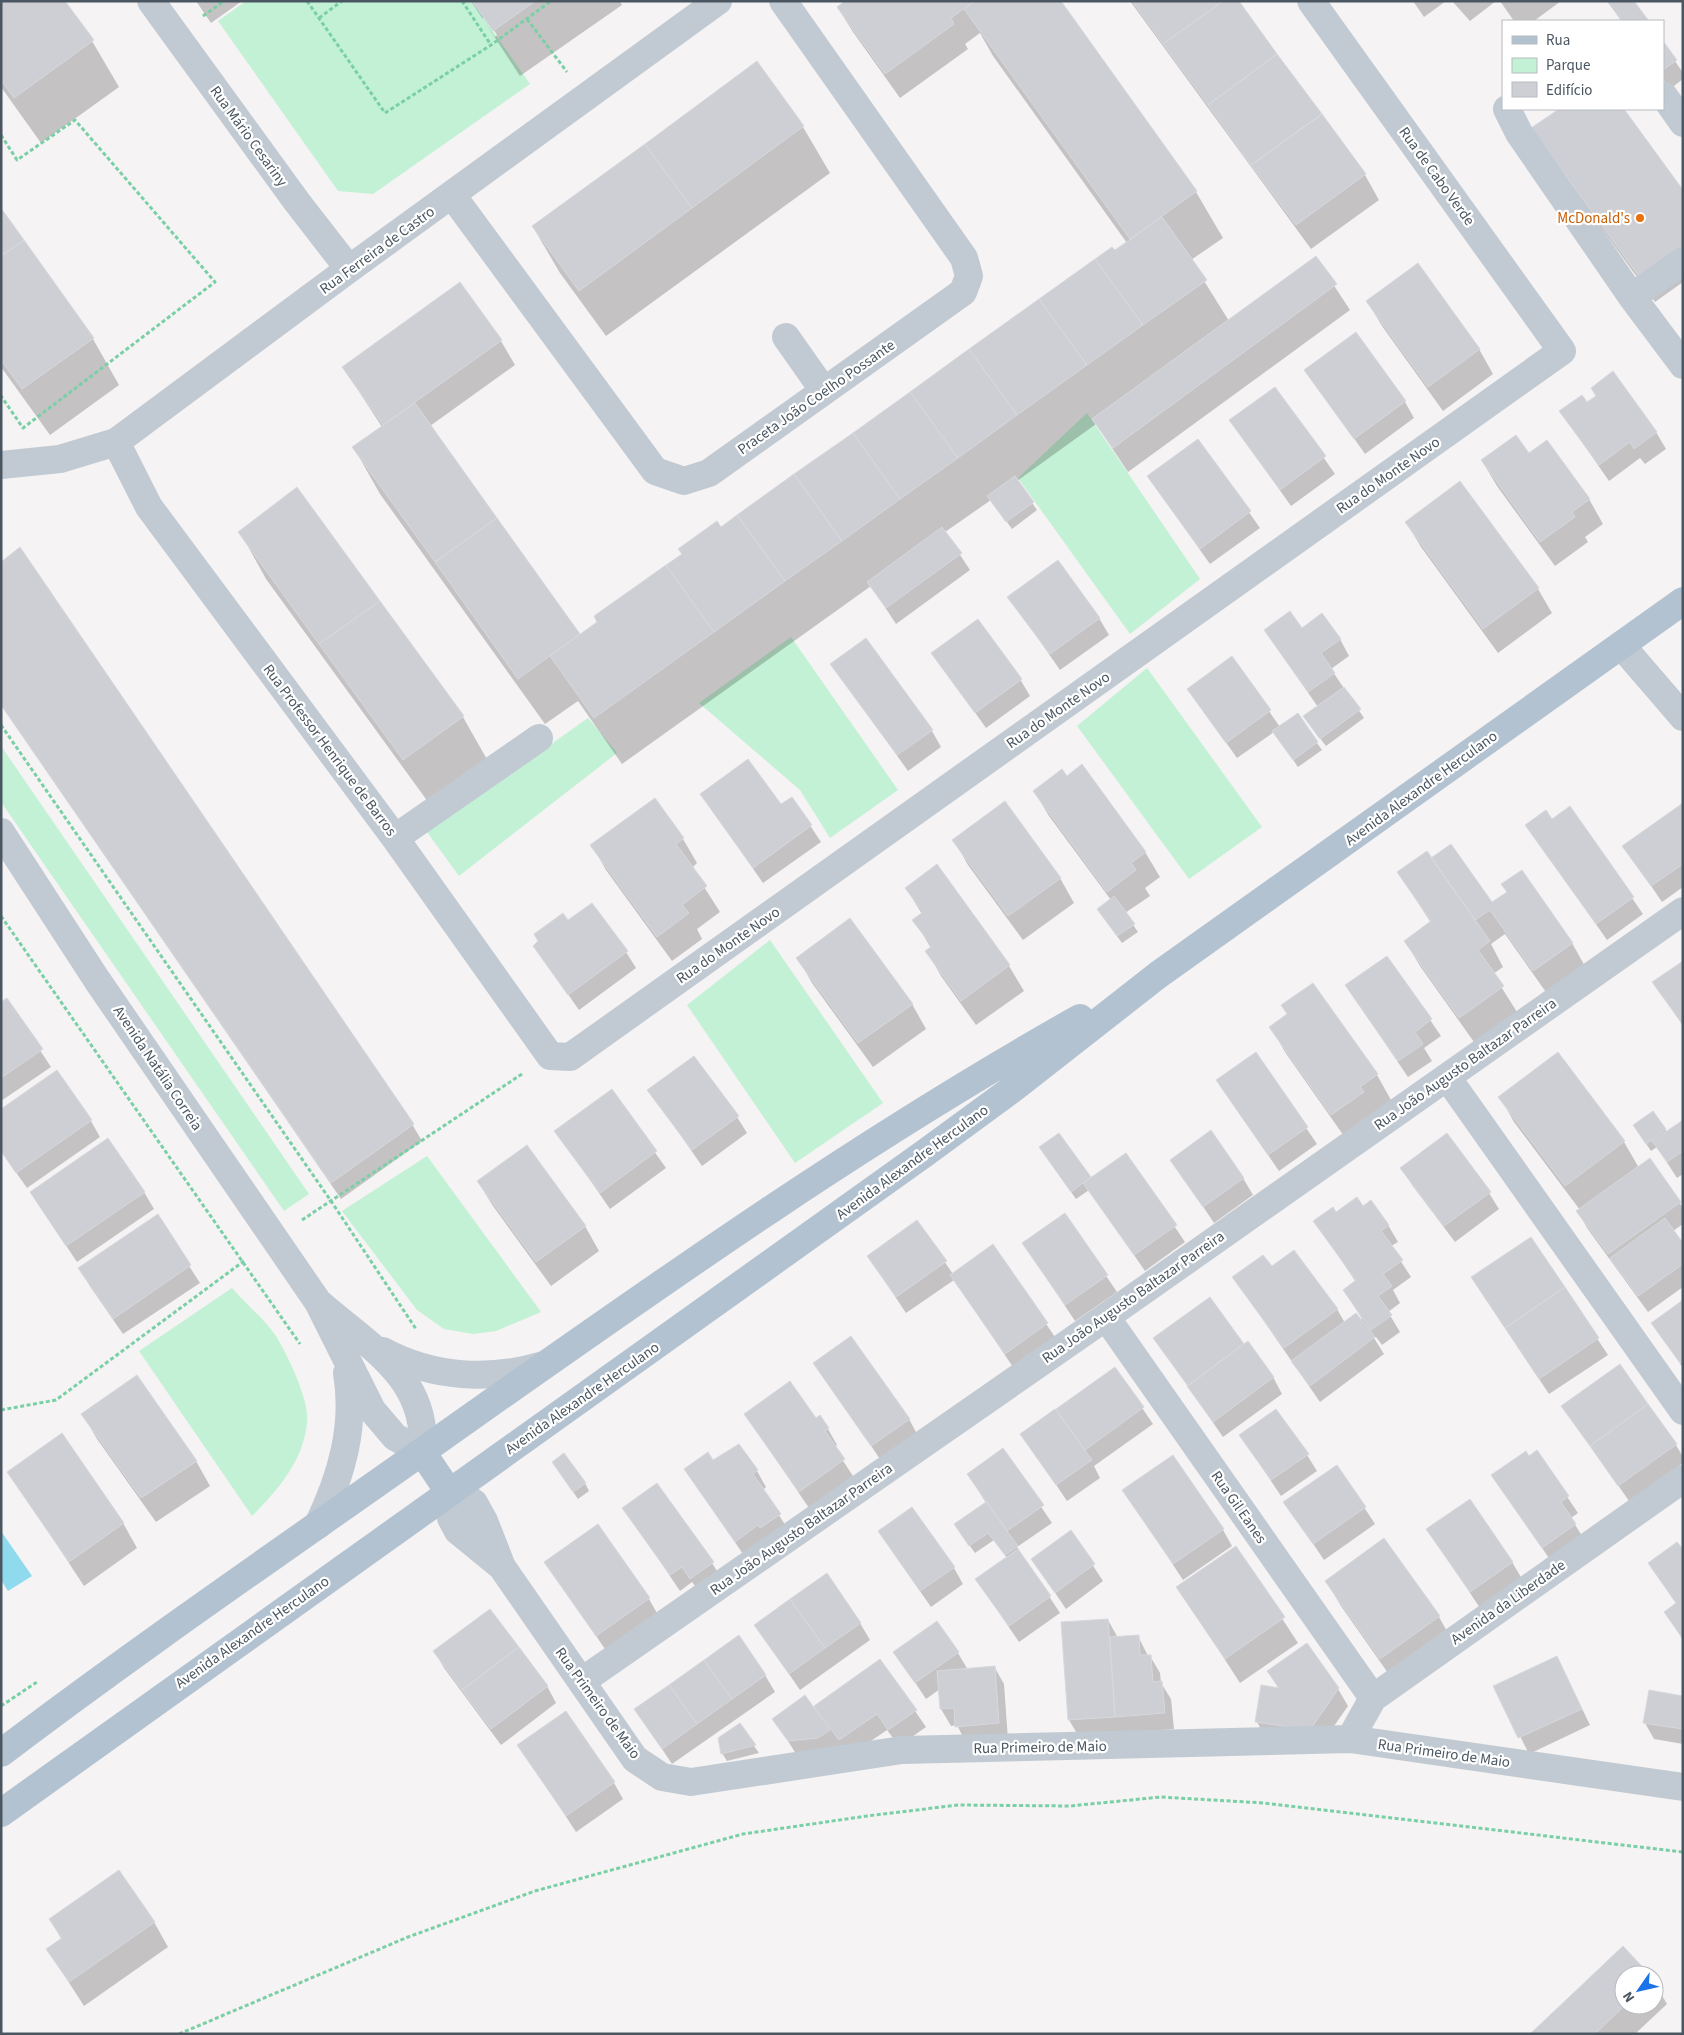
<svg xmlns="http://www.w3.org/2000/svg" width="1684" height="2035" font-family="'Source Sans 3',sans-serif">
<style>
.green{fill:#c3f1d5}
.water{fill:#90daee}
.shadow{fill:#0003;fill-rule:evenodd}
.building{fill:#cdcfd5;stroke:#d7d9de}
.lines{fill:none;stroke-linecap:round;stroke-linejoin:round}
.path{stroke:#7ad0a6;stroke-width:3;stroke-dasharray:4 2.5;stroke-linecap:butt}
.minor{stroke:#c1cad2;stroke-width:28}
.major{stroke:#b3c2d1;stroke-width:28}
.food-dot{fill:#e8710a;stroke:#fff;stroke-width:2}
.labels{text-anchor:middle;stroke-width:4.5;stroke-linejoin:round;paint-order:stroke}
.street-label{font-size:15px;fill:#4a5661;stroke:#fff}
.food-label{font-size:15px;fill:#c56008;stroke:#fff;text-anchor:end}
</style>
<rect width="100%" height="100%" fill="#f5f3f3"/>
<!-- green -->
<path class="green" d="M246 1H472L530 84 373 194 338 191 218 21Z
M1087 413 1200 579 1130 634 1018 478Z
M791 637 898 790 830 838 800 790 699 703Z
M1147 668 1262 827 1189 879 1077 726Z
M588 718 617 753 459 876 427 832Z
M1 746 309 1194 284 1211 1 802Z
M770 940 883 1103 795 1163 687 1005Z
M427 1156 541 1312 496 1331 473 1334 444 1329 417 1310 342 1211Z
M232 1288C246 1304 264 1319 276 1336 287 1354 310 1401 307 1422 304 1460 278 1490 252 1516L139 1351Z"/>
<!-- water -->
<path class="water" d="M1 1531 32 1576 8 1591 1 1580Z"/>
<!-- shadow -->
<path class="shadow" d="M1 1H64L92 41 119 87 41 143 1 87Z
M196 1H242L211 23Z
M471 1H620L622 5 520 76ZM482 18H486L497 35 495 37Z
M847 1H1059L1196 192 1223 238 1191 260 1229 321 1316 258 1350 310 1128 472 1096 424 1017 481 1037 510 1012 529 991 500 945 532 970 570 896 624 871 586 622 764 578 701 545 724 380 494 354 448 382 427 343 367 501 341 515 365 430 426 580 636 721 528 1127 243 993 56 980 33 965 44 968 49 900 98 853 32 838 8Z
M1130 1H1238L1365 175 1379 200 1311 249Z
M1413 1H1446L1424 17Z
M1452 1H1496L1470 21Z
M1500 1H1561L1534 21H1514Z
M1608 1H1633L1647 21H1621Z
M1663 43 1683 73V79L1670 89 1663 79Z
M757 63 803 127 830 173 606 336 560 273 533 227Z
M1561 109H1623L1683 192V282L1655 302 1547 153 1533 129Z
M1 210 93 339 119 385 50 435 1 367Z
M1367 301 1479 349 1493 374 1443 411 1382 326Z
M1306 370 1405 402 1414 418 1365 454Z
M1275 388 1335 474 1291 506 1231 421Z
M1587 404 1656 432 1666 449 1645 464 1640 458 1609 481 1561 412Z
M1198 440 1260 528 1210 564 1148 477Z
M1528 455 1589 499 1603 524 1585 537 1588 542 1555 566 1497 486 1482 461Z
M1406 522 1538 589 1552 613 1498 653 1421 547Z
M240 532 463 717 489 763 431 806 266 579Z
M1 564 412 1124 422 1141 341 1199 1 705Z
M1009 597 1099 618 1109 635 1060 670Z
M1265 631 1340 639 1349 656 1331 669 1364 718 1326 746 1310 725 1318 707Z
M933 653 1020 679 1030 696 986 728Z
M1232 658 1280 727 1297 715 1322 750 1298 767 1274 732 1237 758 1188 689Z
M832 664 932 731 941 747 908 771Z
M1066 778 1145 852 1160 877 1145 888 1150 896 1125 913 1138 932 1122 943 1098 910 1111 900 1049 816 1034 791Z
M701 794 781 806 792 798 821 842 763 883Z
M1683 804V887L1662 902 1624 846Z
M1570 808 1643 914 1607 940 1527 825 1552 820Z
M683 839 697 863 692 868 720 912 697 929 702 939 672 961 606 870 592 845Z
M954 840 1060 878 1074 903 1023 940 968 865Z
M937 866 1009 966 1024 991 976 1025 941 976 927 951 931 948 914 920 922 914 906 888Z
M1399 873 1492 904 1572 943 1586 968 1548 995 1505 934 1491 944 1503 967 1493 974 1517 1012 1474 1042 1420 966 1405 941 1431 923Z
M568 922 626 952 636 968 579 1010 534 946Z
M1387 957 1441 1036 1424 1048 1432 1061 1408 1077 1346 986Z
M798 958 912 1004 926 1029 873 1067 812 983Z
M1683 962V1026L1654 982Z
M1313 985 1377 1075 1391 1100 1346 1139 1285 1052 1271 1027 1288 1015Z
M7 1000 51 1067 1 1101V1004Z
M1256 1054 1317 1144 1279 1171 1217 1081Z
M1558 1054 1624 1142 1639 1168 1650 1160 1683 1208V1224L1673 1231 1683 1245V1287L1648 1312 1587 1228 1578 1211 1580 1210 1514 1122 1500 1097Z
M649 1090 737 1117 747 1133 702 1166Z
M611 1091 666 1168 610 1209 556 1131Z
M1 1110 91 1121 100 1137 27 1188 1 1151Z
M1653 1112 1667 1132 1683 1121V1174L1677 1178 1657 1147 1651 1151 1634 1126Z
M1059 1135 1090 1180 1126 1155 1185 1242 1145 1271 1089 1190 1076 1199 1045 1155 1040 1148Z
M1172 1160 1243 1178 1253 1195 1214 1223Z
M1402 1168 1489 1193 1499 1209 1455 1242 1412 1185Z
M478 1182 585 1226 599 1251 551 1286 493 1206Z
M144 1192 154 1209 77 1262 31 1193Z
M1362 1208 1388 1225 1398 1242 1391 1246 1411 1277 1393 1290 1400 1303 1388 1312 1400 1332 1382 1345 1376 1337 1374 1338 1384 1354 1320 1402 1234 1278 1271 1268 1337 1309 1345 1323 1361 1320 1362 1319 1344 1290 1356 1282 1315 1222 1336 1213Z
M1064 1214 1117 1292 1075 1321 1023 1243Z
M157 1216 200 1283 123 1334 89 1285Z
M917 1222 953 1274 993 1246 1057 1340 1015 1370 954 1280 906 1313 868 1256Z
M1531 1239 1608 1355 1549 1394 1472 1278Z
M1683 1302V1368L1653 1323Z
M1155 1339 1244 1345 1273 1377 1282 1394 1223 1437Z
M815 1363 909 1419 918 1436 882 1462Z
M1115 1368 1153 1424 1094 1466 1100 1478 1067 1501 1022 1434Z
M1563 1406 1676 1445 1683 1457V1463L1629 1501Z
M745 1414 816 1420 828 1429 837 1445 834 1447 853 1476 809 1508Z
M83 1415 196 1461 210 1486 156 1522 97 1439Z
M1241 1436 1307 1455 1317 1471 1281 1496Z
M1003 1450 1052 1523 1017 1547 1060 1613 1019 1642 976 1579 1007 1558 994 1540 975 1553 960 1532 986 1503 968 1474Z
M1537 1452 1578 1513 1571 1518 1585 1541 1553 1564 1493 1476Z
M713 1462 757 1471 766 1487 763 1490 789 1531 745 1557 685 1469Z
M1337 1466 1375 1524 1324 1560 1285 1502Z
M558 1470 585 1483 589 1491 578 1499Z
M9 1472 123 1523 137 1548 84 1586Z
M1124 1490 1223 1530 1232 1546 1183 1580Z
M624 1508 712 1563 722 1579 701 1594 692 1582 680 1591Z
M1428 1530 1512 1562 1522 1579 1480 1608Z
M879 1532 954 1568 963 1584 931 1607Z
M1071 1532 1103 1581 1066 1609 1033 1560Z
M1384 1539 1439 1617 1453 1642 1395 1683 1341 1606 1326 1581Z
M1236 1548 1298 1643 1240 1683 1178 1587Z
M1683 1551V1640L1665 1612 1677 1604 1649 1563Z
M546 1562 649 1599 658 1615 607 1652Z
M1108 1620 1118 1638 1138 1636 1148 1656H1150L1160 1673 1161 1683 1171 1699 1174 1729 1079 1737 1069 1720 1062 1623Z
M860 1623 870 1640 800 1690 755 1625Z
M435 1652 547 1686 556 1703 501 1745 444 1668Z
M895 1652 958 1653 968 1670 995 1668 1004 1684 1008 1740 966 1743 957 1725 951 1726 941 1709 940 1689 926 1699Z
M1557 1657 1590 1725 1529 1754 1495 1686Z
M880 1660 926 1727 899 1746 887 1730 849 1756 841 1745 828 1755 798 1757 774 1719 813 1708Z
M1269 1671 1338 1689 1348 1706 1320 1746 1266 1738 1257 1722 1279 1690Z
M765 1675 775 1692 672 1764 636 1710Z
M1683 1697V1744L1654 1739 1645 1723Z
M739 1725 759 1753 727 1761 722 1753Z
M519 1745 614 1783 623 1799 576 1832Z
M50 1920 154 1922 168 1947 84 2006 48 1950 62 1940Z
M1623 1948 1649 1975H1624V2005H1654V1982L1667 2004 1635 2034H1532Z"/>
<!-- building -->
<path class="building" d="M1 1H65L94 40 14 98 1 80Z
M472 1H535L493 31Z
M845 1H975L951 18 954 24 885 74 837 7Z
M975 1H1061L1197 191 1130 239 964 9Z
M1132 1H1223L1163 44Z
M1223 1H1239L1277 54 1208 105 1163 44Z
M1607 1H1634L1649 21H1622Z
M1663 41 1677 60 1663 70Z
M1277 54 1322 114 1251 165 1208 105Z
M757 61 804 126 692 208 645 144Z
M1559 109H1624L1683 190V247L1640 278 1531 128Z
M1322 114 1366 174 1296 225 1251 165Z
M645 144 692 208 579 291 532 226Z
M1 208 24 240 1 256Z
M1162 217 1207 280 1143 325 1095 259 1112 247 1115 250Z
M24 240 94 338 22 389 1 360V256Z
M1316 256 1337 284 1113 448 1092 419Z
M1095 259 1143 325 1087 365 1039 299Z
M1418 263 1480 349 1428 387 1366 301Z
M460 282 502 340 383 425 342 367Z
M1039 299 1087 365 1017 415 969 349Z
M1356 332 1406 401 1354 439 1304 370Z
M969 349 1017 415 958 458 910 392Z
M1613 371 1657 432 1634 449 1630 442 1599 465 1559 411 1582 395 1587 402 1596 396 1591 388Z
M1275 387 1326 456 1280 490 1229 420Z
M910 392 958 458 900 499 853 433Z
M415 403 497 518 435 562 352 447Z
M853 433 900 499 842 541 794 474Z
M1516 435 1529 453 1547 440 1590 499 1572 512 1575 517 1540 542 1481 460Z
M1198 439 1251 511 1200 549 1147 476Z
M794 474 842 541 785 581 737 515Z
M1015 476 1034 502 1006 522 987 496Z
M1460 481 1539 588 1483 629 1405 522Z
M297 487 380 601 319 644 238 532Z
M737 515 785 581 714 632 666 565 682 554 678 549 717 521 721 527Z
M497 518 580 634 518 679 435 562Z
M942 527 962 553 886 608 867 582Z
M20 547 414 1124 331 1183 1 705V562Z
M1058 560 1100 618 1050 654 1007 597Z
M666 565 714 632 594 718 550 656 597 622 594 616Z
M380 601 464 716 403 760 319 644Z
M1290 611 1302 628 1322 613 1341 639 1321 653 1335 673 1308 692 1264 630Z
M978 619 1022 679 975 713 931 653Z
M866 638 933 730 897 755 830 664Z
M1232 656 1271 710 1226 743 1187 689Z
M1344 687 1361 709 1320 739 1303 716Z
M1298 713 1318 742 1293 760 1272 731Z
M748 759 781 804 792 797 812 825 753 868 700 794Z
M1082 764 1146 852 1131 863 1136 870 1107 892 1033 791 1062 769 1067 776Z
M655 798 684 838 676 844 707 886 682 905 689 913 657 937 590 845Z
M1005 801 1061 878 1008 916 952 840Z
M1683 803V864L1651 886 1622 846Z
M1570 806 1634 897 1596 924 1525 825 1546 810 1552 819Z
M1451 844 1492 902 1507 892 1501 884 1522 870 1573 943 1533 971 1490 910 1475 920 1431 858Z
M1427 851 1490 941 1478 950 1504 986 1459 1018 1404 941 1431 921 1397 872Z
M937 864 1010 965 961 1001 925 951 932 946 912 920 923 912 905 888Z
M1114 896 1135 924 1117 936 1097 909Z
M592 903 628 951 568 995 533 946 538 941 534 934 563 913 568 920Z
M850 918 913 1004 858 1043 796 958Z
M1387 956 1432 1019 1415 1032 1423 1044 1398 1061 1345 985Z
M1683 961V1025L1652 982Z
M1313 983 1378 1074 1360 1087 1364 1092 1331 1115 1269 1027 1287 1014 1281 1005Z
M7 998 43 1049 1 1078V1002Z
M1256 1052 1308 1127 1268 1155 1216 1080Z
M1558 1052 1625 1141 1565 1186 1498 1097Z
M694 1056 739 1116 692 1150 647 1090Z
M57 1070 92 1120 16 1173 1 1151V1109Z
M612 1089 657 1151 600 1193 554 1131Z
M1653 1111 1666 1129 1646 1144 1633 1125Z
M1683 1120V1151L1667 1162 1652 1141Z
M1211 1130 1244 1178 1203 1207 1170 1160Z
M1059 1133 1091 1177 1071 1192 1039 1147Z
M1447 1133 1491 1192 1444 1226 1400 1168Z
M108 1138 145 1192 66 1246 30 1192Z
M527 1145 586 1226 536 1262 477 1181Z
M1126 1153 1177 1225 1134 1255 1083 1183Z
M1650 1158 1681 1202 1608 1254 1576 1211Z
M1357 1197 1363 1206 1371 1200 1389 1225 1381 1231 1403 1260 1383 1274 1392 1286 1378 1296 1392 1315 1371 1330 1343 1290 1356 1280 1313 1221 1333 1207 1336 1212Z
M1065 1213 1108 1275 1065 1305 1022 1243Z
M158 1214 191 1265 113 1319 78 1268Z
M1665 1218 1683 1243V1264L1638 1296 1610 1258Z
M917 1220 947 1261 896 1297 867 1256Z
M1531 1237 1565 1287 1505 1328 1471 1277Z
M993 1244 1048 1323 1005 1354 950 1275Z
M1294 1250 1338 1309 1284 1348 1232 1277 1263 1255 1272 1266Z
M1565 1287 1599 1338 1539 1379 1505 1328Z
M1210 1297 1244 1344 1188 1386 1153 1338Z
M1683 1300V1361L1680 1363 1651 1323Z
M1356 1313 1375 1337 1310 1386 1291 1361Z
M851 1336 910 1419 871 1446 813 1363Z
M1248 1341 1274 1377 1213 1422 1187 1386Z
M1620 1364 1648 1404 1590 1446 1561 1406Z
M1115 1367 1144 1407 1085 1450 1056 1409Z
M137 1375 197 1461 141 1498 81 1414Z
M790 1381 816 1418 820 1415 829 1428 825 1431 845 1459 799 1492 744 1414Z
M1648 1404 1677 1444 1618 1486 1590 1446Z
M1055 1409 1092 1460 1056 1485 1020 1434Z
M1276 1409 1309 1454 1271 1480 1239 1435Z
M62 1433 124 1523 69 1562 7 1472Z
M739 1444 758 1470 753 1474 781 1514 760 1528 758 1525 735 1542 684 1469 708 1452 713 1460Z
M1003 1448 1044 1505 1007 1531 967 1474Z
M1537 1450 1569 1496 1561 1502 1576 1524 1542 1548 1491 1475 1526 1451 1529 1456Z
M564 1453 586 1483 573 1492 552 1462Z
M1173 1455 1224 1529 1173 1564 1122 1490Z
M1337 1465 1366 1507 1313 1544 1283 1502Z
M657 1483 714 1562 690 1579 682 1567 670 1575 622 1508Z
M1470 1499 1513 1562 1470 1592 1426 1529Z
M986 1502 1018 1546 1005 1555 988 1533 969 1546 954 1524Z
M912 1507 955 1567 920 1591 878 1531Z
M598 1524 650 1598 596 1636 544 1562Z
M1071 1530 1095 1564 1055 1593 1031 1559Z
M1384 1538 1440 1616 1380 1659 1325 1581Z
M1677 1542 1683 1549V1639L1664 1612 1676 1603 1648 1563Z
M1236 1546 1285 1617 1225 1659 1176 1587Z
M1018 1549 1051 1596 1009 1626 975 1579Z
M827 1573 861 1623 825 1648 790 1599Z
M790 1599 825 1648 789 1674 754 1625Z
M490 1609 519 1647 462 1690 433 1651Z
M1108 1619 1115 1717 1068 1720 1061 1622Z
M937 1621 959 1652 915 1683 893 1652Z
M739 1635 766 1675 732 1699 704 1660Z
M1139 1635 1140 1655H1151L1153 1682 1162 1681 1165 1713 1115 1717 1110 1637Z
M1307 1643 1339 1688 1310 1730 1255 1722 1261 1685 1279 1688 1267 1671Z
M519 1647 548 1686 491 1729 462 1690Z
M1557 1656 1582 1709 1518 1738 1493 1686Z
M880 1659 917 1710 888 1730 877 1714 839 1740 814 1706Z
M704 1660 732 1699 697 1724 669 1685Z
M995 1666 999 1723 955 1727 954 1708 940 1709 937 1671Z
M669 1685 697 1724 662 1749 634 1709Z
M1649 1690 1683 1696V1729L1643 1723Z
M805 1695 830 1730 818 1738 788 1741 772 1719Z
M566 1711 615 1782 566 1816 517 1745Z
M740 1723 756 1745 721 1754 718 1738Z
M119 1870 155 1922 69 1982 46 1949 62 1938 49 1919Z
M1623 1946 1650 1975H1624L1625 2005 1595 2034H1530Z"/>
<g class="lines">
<!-- path -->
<path class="path" d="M307 1 385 113 491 45 551 1
M462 1 491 45
M203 16 224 1
M319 18 342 1
M527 19 567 72
M1 135 17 160 75 120 215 282 23 428 1 396
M1 725 331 1201 416 1329
M1 916 300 1344
M302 1220 522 1074
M1 1410 56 1400 244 1261
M1 1706 37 1682
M179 2034 408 1937 535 1891 743 1834 867 1816 958 1805 1070 1806 1161 1797 1264 1803 1683 1852"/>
<!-- minor -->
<path class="minor" d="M151 1 297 202 349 269
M1664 96 1683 123
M1507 109 1519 133 1632 297 1683 365
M452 195 655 471 684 481 709 473 963 292 969 276 964 258 783 1
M1632 297 1683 261
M786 337 824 391
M116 442 149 507 395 838 550 1056 570 1057 1562 351 1311 1
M1 465 60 459 116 442 349 269 718 1
M1621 645 1683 717
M1 832 97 980 318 1302 372 1410 395 1437 422 1452C430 1377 365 1344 318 1302
M395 838 539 738
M1447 1077 1683 1411
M1106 1317 1373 1698
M383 1351C433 1378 490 1381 544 1365
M318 1525C341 1477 356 1427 347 1373
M502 1567 458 1531 451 1518 449 1492 461 1494 474 1503 484 1521 502 1567 635 1759 662 1777 691 1782 902 1750 1350 1739 1683 1787
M582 1681 1106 1317 1683 911
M1350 1739 1373 1698 1683 1479"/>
<!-- major -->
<path class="major" d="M422 1452 449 1492
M1 1753C146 1643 296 1541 444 1436 651 1290 859 1142 1080 1018
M1 1813 925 1153 1015 1087 1158 975 1683 601"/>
</g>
<!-- markers -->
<circle class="food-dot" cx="1640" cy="218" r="5"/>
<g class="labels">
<!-- street labels -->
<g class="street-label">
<text transform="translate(249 136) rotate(54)" y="5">Rua Mário Cesariny</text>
<text transform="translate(1437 176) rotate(54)" y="5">Rua de Cabo Verde</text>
<text transform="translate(377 250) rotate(-36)" y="5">Rua Ferreira de Castro</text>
<text transform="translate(816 397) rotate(-35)" y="5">Praceta João Coelho Possante</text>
<text transform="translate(1388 475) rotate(-35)" y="5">Rua do Monte Novo</text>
<text transform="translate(1058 710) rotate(-35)" y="5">Rua do Monte Novo</text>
<text transform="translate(330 750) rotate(53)" y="5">Rua Professor Henrique de Barros</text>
<text transform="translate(1421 788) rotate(-36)" y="5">Avenida Alexandre Herculano</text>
<text transform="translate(728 945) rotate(-35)" y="5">Rua do Monte Novo</text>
<text transform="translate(1465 1064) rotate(-35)" y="5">Rua João Augusto Baltazar Parreira</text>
<text transform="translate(158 1068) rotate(56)" y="5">Avenida Natália Correia</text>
<text transform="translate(912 1162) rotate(-36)" y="5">Avenida Alexandre Herculano</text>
<text transform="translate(1133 1297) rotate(-35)" y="5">Rua João Augusto Baltazar Parreira</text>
<text transform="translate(582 1398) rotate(-35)" y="5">Avenida Alexandre Herculano</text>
<text transform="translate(1239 1507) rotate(55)" y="5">Rua Gil Eanes</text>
<text transform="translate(801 1529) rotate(-35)" y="5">Rua João Augusto Baltazar Parreira</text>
<text transform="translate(1508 1602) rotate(-35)" y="5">Avenida da Liberdade</text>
<text transform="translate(252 1632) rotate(-35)" y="5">Avenida Alexandre Herculano</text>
<text transform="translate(598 1703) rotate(54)" y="5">Rua Primeiro de Maio</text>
<text transform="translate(1040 1747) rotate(-1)" y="5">Rua Primeiro de Maio</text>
<text transform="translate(1444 1753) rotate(8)" y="5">Rua Primeiro de Maio</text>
</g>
<!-- food labels -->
<g class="food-label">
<text x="1630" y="223">McDonald's</text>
</g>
</g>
<!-- border -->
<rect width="1684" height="2035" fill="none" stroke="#4a5661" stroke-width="5"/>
<!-- legend -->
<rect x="1502" y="20" width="162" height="90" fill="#ffffff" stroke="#b7bbc0"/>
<rect x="1512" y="36" width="25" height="8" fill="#b3c2d1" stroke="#b7bbc0"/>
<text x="1546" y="45" font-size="15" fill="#4a5661">Rua</text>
<rect x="1512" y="58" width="25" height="15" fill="#c3f1d5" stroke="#b7bbc0"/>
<text x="1546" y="70" font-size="15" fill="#4a5661">Parque</text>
<rect x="1512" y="82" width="25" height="15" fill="#cdcfd5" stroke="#b7bbc0"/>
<text x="1546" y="95" font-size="15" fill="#4a5661">Edifício</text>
<!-- north arrow -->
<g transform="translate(1639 1990) rotate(236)"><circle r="24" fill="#ffffff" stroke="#b7bbc0"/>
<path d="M0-4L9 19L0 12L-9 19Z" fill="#1a73e8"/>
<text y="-8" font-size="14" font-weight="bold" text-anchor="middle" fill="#4a5661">N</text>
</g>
</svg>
